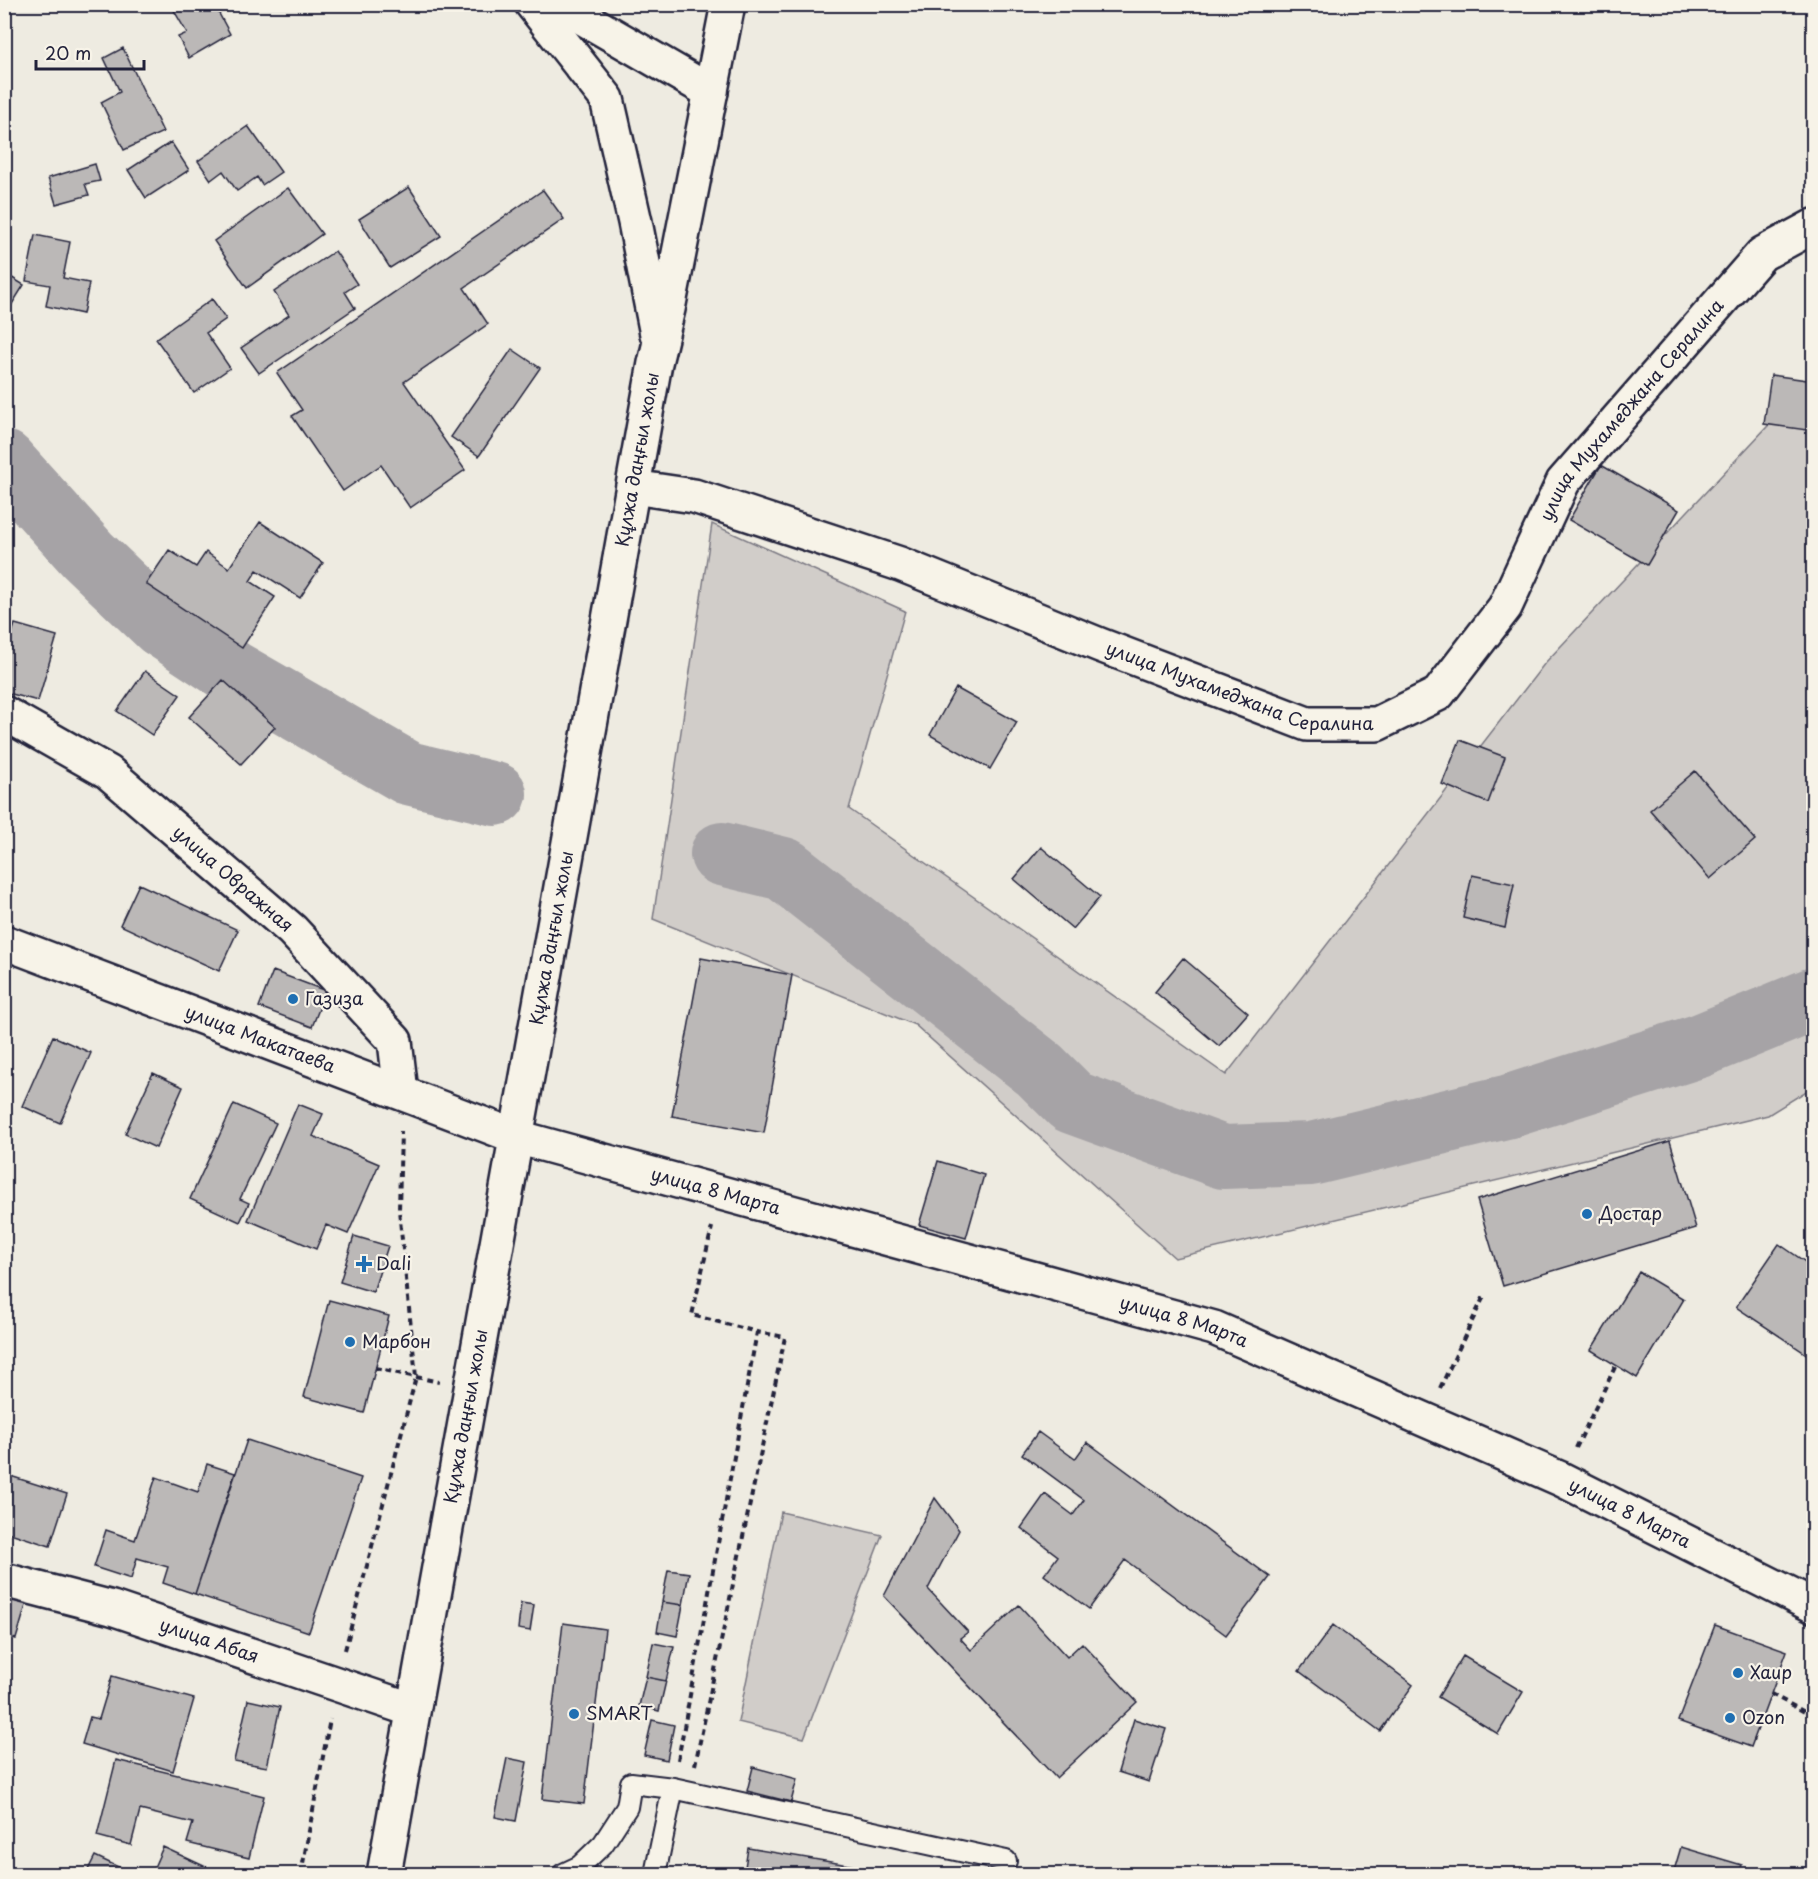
<svg xmlns="http://www.w3.org/2000/svg" width="1818" height="1879" font-family="'Playpen Sans',sans-serif">
<style>
.green{fill:#d1cdc9;stroke:#7a7882;stroke-width:1.5}
.lines{fill:none;stroke-linecap:round;stroke-linejoin:round}
.river{stroke:#a6a3a6;stroke-width:64}
.building{fill:#bbb8b7;stroke:#22223b;stroke-width:1.5}
.lane-casing{stroke:#22223b;stroke-width:24}
.street-casing{stroke:#22223b;stroke-width:38}
.secondary-casing{stroke:#22223b;stroke-width:38}
.primary-casing{stroke:#22223b;stroke-width:38}
.path{stroke:#22223b;stroke-width:4;stroke-dasharray:6 4.5;stroke-linecap:butt}
.lane{stroke:#f7f3e8;stroke-width:20}
.street{stroke:#f7f3e8;stroke-width:33}
.secondary{stroke:#f7f3e8;stroke-width:33}
.primary{stroke:#f7f3e8;stroke-width:33}
.poi-dot{fill:#1f6fb2;stroke:#f7f3e8;stroke-width:2}
.labels{text-anchor:middle;stroke-width:4.5;stroke-linejoin:round;paint-order:stroke}
.street-label{font-size:18px;fill:#22223b;stroke:#f7f3e8}
.poi-label{font-size:18px;fill:#22223b;stroke:#f7f3e8;text-anchor:start}
</style>
<rect width="100%" height="100%" fill="#eeebe1"/>
<filter id="ink" filterUnits="userSpaceOnUse"><feTurbulence type="fractalNoise" baseFrequency=".0167" numOctaves="2"/><feDisplacementMap in="SourceGraphic" scale="12" xChannelSelector="R" yChannelSelector="G"/><feConvolveMatrix kernelMatrix="1 2 1 2 8 2 1 2 1" color-interpolation-filters="sRGB"/></filter>
<g filter="url(#ink)">
<!-- green -->
<path class="green" d="M1813 378V1087L1768 1115 1175 1258 915 1025 653 919 712 524 905 611 849 809 1226 1075 1545 663Z
M781 1512 882 1535 804 1738 738 1722Z"/>
<g class="lines">
<!-- river -->
<path class="river" d="M4 462 88 555 161 625 232 672 408 773 495 794
M722 854 784 869 1040 1070 1072 1102 1223 1157 1311 1154 1510 1106 1699 1046 1814 999"/>
</g>
<!-- building -->
<path class="building" d="M176 4H222L216 8 230 34 189 58 178 37 187 33 172 7Z
M123 48 163 132 124 150 101 102 120 92 104 58Z
M248 126 281 172 262 185 257 177 237 191 223 171 211 180 198 161Z
M171 142 189 170 146 198 128 170Z
M95 164 100 181 85 184 89 195 56 204 48 178Z
M409 187 441 236 390 268 359 219Z
M288 188 322 234 247 288 214 241Z
M543 190 564 219 464 288 488 324 404 382 465 470 410 508 381 465 343 491 292 416 302 410 277 373Z
M35 235 70 242 63 278 89 283 83 314 46 306 50 285 26 281Z
M335 251 357 284 345 292 355 308 259 373 241 348 289 315 274 292Z
M4 273 24 285 4 317Z
M212 299 226 319 206 333 230 368 194 393 156 339Z
M512 349 540 368 479 456 451 437Z
M1771 375 1814 381V431L1764 424Z
M1601 465 1679 510 1647 565 1569 520Z
M260 522 323 563 300 598 257 570 250 581 275 597 242 648 146 584 169 550 196 567 206 552 229 568Z
M15 624 57 636 38 701 4 692V640L9 642Z
M145 671 180 695 152 735 117 711Z
M223 680 275 727 241 764 189 717Z
M956 688 1017 722 990 769 930 735Z
M1460 740 1505 757 1488 803 1442 784Z
M1695 771 1755 840 1710 879 1650 810Z
M1041 847 1100 897 1073 929 1014 879Z
M1472 875 1514 884 1505 928 1463 918Z
M139 884 238 930 219 971 120 925Z
M701 958 792 975 764 1133 672 1116Z
M1183 958 1248 1013 1219 1046 1155 992Z
M273 971 326 991 312 1027 259 1007Z
M53 1036 91 1053 60 1123 22 1106Z
M153 1073 183 1087 156 1148 125 1134Z
M234 1104 276 1123 240 1199 249 1203 240 1222 190 1199Z
M298 1104 323 1114 313 1136 379 1164 348 1234 326 1225 316 1249 248 1220Z
M1670 1141 1696 1228 1503 1286 1477 1200Z
M938 1161 984 1175 966 1238 919 1225Z
M354 1236 388 1246 373 1292 340 1282Z
M1779 1244 1814 1268V1359L1736 1307Z
M1639 1272 1684 1299 1637 1378 1591 1350Z
M329 1300 389 1316 364 1413 304 1397Z
M1038 1432 1075 1459 1087 1442 1270 1577 1226 1635 1125 1560 1089 1609 1044 1575 1058 1556 1021 1528 1045 1494 1073 1515 1084 1500 1022 1454Z
M247 1440 361 1478 309 1632 195 1594Z
M207 1464 235 1473 195 1594 163 1583 168 1567 137 1558 131 1579 94 1567 106 1530 135 1540 156 1477 198 1492Z
M4 1474 67 1494 50 1546 4 1531Z
M935 1498 959 1530 928 1589 968 1632 960 1638 971 1650 1019 1605 1067 1657 1082 1643 1137 1702 1056 1778 884 1596Z
M668 1570 689 1573 683 1605 662 1602Z
M4 1596 27 1602 16 1639 4 1636Z
M662 1602 683 1605 677 1636 657 1632Z
M521 1603 534 1605 530 1631 518 1629Z
M563 1623 605 1629 584 1804 542 1799Z
M1333 1625 1413 1685 1380 1731 1299 1671Z
M1715 1625 1787 1651 1751 1747 1678 1721Z
M653 1643 674 1647 666 1681 646 1677Z
M1463 1656 1523 1692 1498 1734 1438 1697Z
M112 1676 194 1699 173 1771 82 1744 90 1717 99 1719Z
M646 1677 666 1681 659 1711 639 1706Z
M248 1700 280 1707 267 1767 234 1761Z
M1134 1719 1166 1729 1149 1782 1118 1772Z
M652 1720 674 1725 667 1760 644 1755Z
M507 1758 527 1762 516 1821 495 1817Z
M116 1760 264 1796 249 1858 187 1843 193 1823 140 1810 131 1845 97 1836Z
M753 1767 797 1779 791 1802 747 1791Z
M163 1847 221 1874H151Z
M1681 1847 1742 1865 1739 1874H1673Z
M748 1848 902 1874H744Z
M95 1856 133 1874H86Z"/>
<g class="lines">
<defs>
<path id="lane" d="M563 1874 580 1866 603 1844 627 1807 631 1783 673 1788 1006 1861
M655 1874 673 1788"/>
<g id="street">
<path id="s1" d="M633 487 694 496 900 564 1100 645 1307 724H1377L1438 694 1505 607 1563 482 1762 254 1814 226"/>
<path id="s2" d="M4 713 108 772 292 930 395 1041 401 1092"/>
<path id="s3" d="M4 942 517 1137"/>
<path id="s4" d="M4 1580 112 1608 413 1710"/>
</g>
<g id="secondary">
<path d="M559 4 711 92"/>
<path id="s5" d="M517 1137 1214 1328 1561 1479 1814 1606"/>
</g>
<g id="primary">
<path d="M532 4 607 99 635 222 657 334"/>
<path id="s6" d="M384 1874 655 363 668 309 728 4"/>
</g>
</defs>
<!-- lane casing -->
<use href="#lane" class="lane-casing"/>
<!-- street casing -->
<use href="#street" class="street-casing"/>
<!-- secondary casing -->
<use href="#secondary" class="secondary-casing"/>
<!-- primary casing -->
<use href="#primary" class="primary-casing"/>
<!-- path -->
<path class="path" d="M375 1368 439 1382
M1440 1388 1485 1294
M1576 1448 1616 1365
M345 1650 416 1377 399 1210 401 1131
M1771 1694 1814 1717
M678 1760 757 1332 692 1315 712 1227
M695 1765 785 1337 757 1332
M301 1874 330 1719"/>
<!-- lane -->
<use href="#lane" class="lane"/>
<!-- street -->
<use href="#street" class="street"/>
<!-- secondary -->
<use href="#secondary" class="secondary"/>
<!-- primary -->
<use href="#primary" class="primary"/>
</g>
</g>
<!-- markers -->
<g class="poi-dot">
<circle cx="293" cy="999" r="6"/>
<circle cx="1587" cy="1214" r="6"/>
<path d="M361 1255h6v6h6v6h-6v6h-6v-6h-6v-6h6z"/>
<circle cx="350" cy="1342" r="6"/>
<circle cx="1738" cy="1673" r="6"/>
<circle cx="574" cy="1714" r="6"/>
<circle cx="1730" cy="1718" r="6"/>
</g>
<g class="labels">
<!-- street labels -->
<g class="street-label">
<text dy="6" stroke="none"><textPath href="#s1" startOffset="1200">улица Мухамеджана Сералина</textPath></text>
<text dy="6" stroke="none"><textPath href="#s6" startOffset="1437">Құлжа даңғыл жолы</textPath></text>
<text dy="6" stroke="none"><textPath href="#s1" startOffset="642">улица Мухамеджана Сералина</textPath></text>
<text dy="6" stroke="none"><textPath href="#s2" startOffset="284">улица Овражная</textPath></text>
<text dy="6" stroke="none"><textPath href="#s6" startOffset="951">Құлжа даңғыл жолы</textPath></text>
<text dy="6" stroke="none"><textPath href="#s3" startOffset="274">улица Макатаева</textPath></text>
<text dy="6" stroke="none"><textPath href="#s5" startOffset="206">улица 8 Марта</textPath></text>
<text dy="6" stroke="none"><textPath href="#s5" startOffset="692">улица 8 Марта</textPath></text>
<text dy="6" stroke="none"><textPath href="#s6" startOffset="465">Құлжа даңғыл жолы</textPath></text>
<text dy="6" stroke="none"><textPath href="#s5" startOffset="1178">улица 8 Марта</textPath></text>
<text dy="6" stroke="none"><textPath href="#s4" startOffset="214">улица Абая</textPath></text>
</g>
<!-- poi labels -->
<g class="poi-label">
<text x="305" y="1005">Газиза</text>
<text x="1599" y="1220">Достар</text>
<text x="376" y="1270">Dali</text>
<text x="362" y="1348">Марбон</text>
<text x="1750" y="1679">Хаир</text>
<text x="586" y="1720">SMART</text>
<text x="1742" y="1724">Ozon</text>
</g>
</g>
<!-- margin -->
<rect width="1818" height="1879" fill="none" stroke="#f7f3e8" stroke-width="24"/>
<rect x="12" y="12" width="1794" height="1855" fill="none" stroke="#22223b" stroke-width="2" filter="url(#ink)"/>
<!-- scale -->
<path d="M36 60v9h108v-9" fill="none" stroke="#22223b" stroke-width="3"/>
<text x="45" y="60" font-size="18" fill="#22223b" stroke="#f7f3e8" stroke-width="4.5" paint-order="stroke">20 m</text>
</svg>
